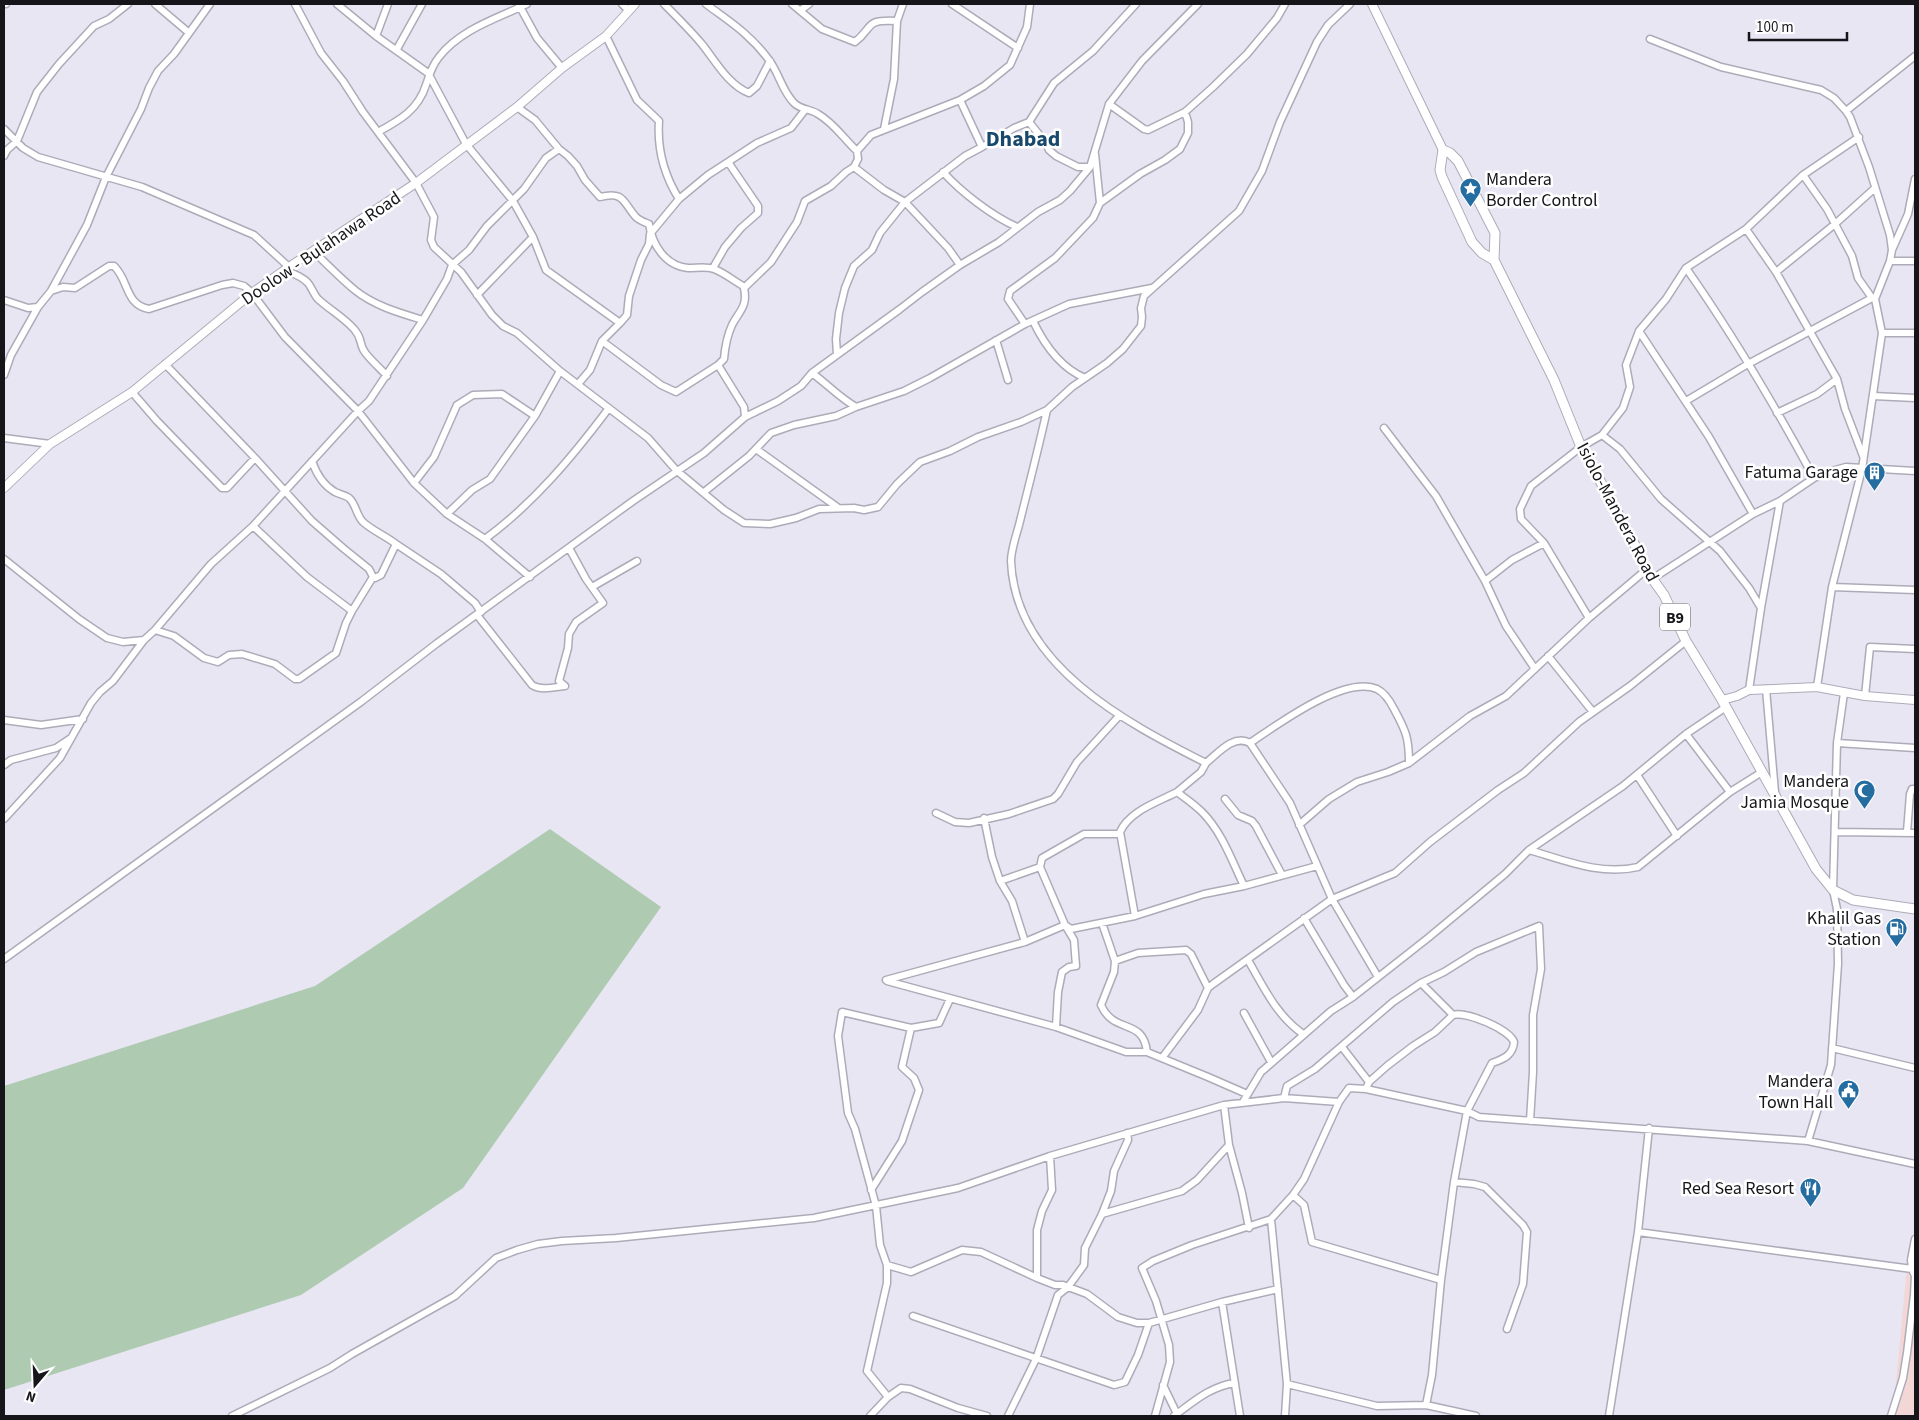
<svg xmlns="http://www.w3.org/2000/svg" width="1919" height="1420" font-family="'Source Sans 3',sans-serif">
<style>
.medical{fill:#f2d7d6}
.green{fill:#aecbb2}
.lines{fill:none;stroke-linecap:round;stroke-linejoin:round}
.minor-casing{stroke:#aeabb8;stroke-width:9}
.major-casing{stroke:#aeabb8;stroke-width:10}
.highway-casing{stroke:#aeabb8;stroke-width:11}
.minor{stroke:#fff;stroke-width:6}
.major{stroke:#fff;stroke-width:8}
.highway{stroke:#fff;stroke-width:9}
.labels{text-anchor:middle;stroke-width:5;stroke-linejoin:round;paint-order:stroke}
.shield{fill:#fff;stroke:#5c5b5f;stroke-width:1}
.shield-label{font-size:16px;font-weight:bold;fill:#16151a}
.poi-label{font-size:18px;fill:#16151a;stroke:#fff;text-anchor:end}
.street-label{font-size:18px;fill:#16151a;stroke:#fff}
.district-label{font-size:22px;font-weight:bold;fill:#18496d;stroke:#fff}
</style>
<rect width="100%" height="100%" fill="#e9e6f4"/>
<!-- medical -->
<path class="medical" d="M1915 1241V1416H1892L1896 1383 1908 1256Z"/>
<!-- green -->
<path class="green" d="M550 829 661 907 463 1188 301 1295 4 1390V1086L315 986Z"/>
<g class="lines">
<defs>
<path id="minor" d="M4 4H6
M155 4 188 32
M295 4 321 53 343 81 363 112 416 183 434 217 431 240 434 247 461 272 492 315 503 326 517 333 560 371 648 438 676 470 724 510 744 523 770 524 796 518 819 509 854 508 864 510 878 507 897 484 920 462 950 451 978 437 1021 422 1047 410 1072 387 1107 363 1123 349 1141 326 1142 317 1141 308 1144 296 1239 211 1262 171 1280 122 1317 42 1328 25 1350 4
M337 4 376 36 428 73 466 144 513 201 533 237 546 270 620 323 602 341 590 370 578 384
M622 4 629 11
M664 4C676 16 689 29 701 43 715 60 728 85 749 93L757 86 770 61
M706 4C730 22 750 34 769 60 779 73 782 91 794 103 801 110 811 109 818 114 834 123 844 139 857 151
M792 4 822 29 855 42C874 27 864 19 897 21
M952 4 1018 48
M519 5 537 38 562 68
M801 10 809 4
M376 36 388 4
M606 36 637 100 659 121C657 150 664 175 679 199
M1650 39 1721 67 1821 90 1834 98 1846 111 1850 117 1869 167 1890 235 1892 250 1890 261 1875 299 1882 333 1862 469 1832 587 1817 687
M397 49 422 4
M960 100 982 147
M1109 104 1144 129 1148 130 1185 112 1213 87 1247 54 1277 18 1285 4
M517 107 535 120 559 149 568 156 577 166 585 180 600 197C624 191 623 202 635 216 638 220 644 222 649 224 652 244 665 266 688 268 697 268 706 266 714 269 725 273 735 282 745 287L744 288
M1846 111 1915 56
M1029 122 1046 143 1049 150 1056 156 1078 167H1090
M4 129 23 148 38 157 142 187 254 235 289 267
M884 129 894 79 897 21 903 4
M378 132C400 120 418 110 426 85 430 74 431 67 439 57 461 29 496 19 527 4
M1095 154 1100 203
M4 156 7 150 17 141 37 92 59 64 94 26 109 19 128 4
M943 172C961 192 992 216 1017 227
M1803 175 1827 209 1852 256 1858 278 1872 298
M1746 229 1776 272 1837 379 1845 409 1863 456
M1892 250 1908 214 1915 179
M313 251C327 264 341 279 356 291 375 306 400 313 423 320
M1890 261H1915
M960 265 948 248 905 202 884 190 854 167 858 159 857 151 871 135 960 100 984 86 1010 65 1027 27 1030 4
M713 268 725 247 741 228 758 213V206L728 162
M1686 268C1733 335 1775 406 1814 478
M284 270C292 273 302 276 308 283 312 288 314 295 318 299 330 310 343 317 354 329 362 338 359 341 363 349 366 356 381 369 387 376
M1776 272 1835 224 1875 188
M51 291 63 287 75 288 109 266H114C129 280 125 305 149 309L222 285 233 283 244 286 252 293 285 337 358 411 414 483 447 514 485 539 530 577
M477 295 533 237
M4 300 28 308 38 307
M1033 321C1044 344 1061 368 1085 378
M620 323 627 315 629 296 641 260 649 244 650 234 679 199 708 175 728 162 757 143 791 128 805 110
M1025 324 1008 299 1010 291 1055 258 1093 218 1100 203 1140 174 1165 160 1180 149 1188 133V122L1185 112
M1639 331 1709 437 1753 514
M1882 333H1915
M996 340 1008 380
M602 341 661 385 676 392 718 365
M837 354 836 339 839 313 845 288 854 266 872 250 880 233 905 202 965 156 982 147 1014 128 1029 122 1054 83 1093 51 1136 4
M165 364 255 458
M812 373C827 384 840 398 856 407L904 391 930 378 1025 324 1069 304 1152 288
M4 375 11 355 38 307 51 291 87 225 106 177 141 109 149 88 158 71 174 54 210 4
M132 392 157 421 222 488H227L255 458 312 521 343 548 369 569 373 577 375 578 381 575 396 544 441 574 475 603 481 612
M1873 396 1915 398
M1686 401 1748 364 1872 298 1875 299
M1047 410C1039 446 1030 481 1021 517 1018 531 1011 548 1011 561 1015 665 1125 722 1206 763 1219 752 1234 734 1250 743L1290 803 1332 899 1378 977
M1777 413 1817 394 1837 379
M745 417 744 407 718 365 724 359C725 347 727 336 732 325 739 311 748 307 744 288L771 262 797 222 805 201 831 186 846 172 854 167
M1384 428 1436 496 1485 581 1506 626 1535 669
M1602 435 1620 449 1661 499 1720 551 1749 588 1761 608
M4 438 50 444
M756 449 837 507
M312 461C316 473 323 485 335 492 339 494 345 495 349 498 356 504 356 515 363 522 373 531 386 536 396 544
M414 483 434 457 457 405 473 395 502 394 535 416
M704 492 749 456 771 433 794 425 836 416 856 407
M447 514 472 490 490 479 535 416 560 371
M253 526 307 577 352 611 373 577
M485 539C534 503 573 456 609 408
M1544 543 1521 519 1520 509 1531 486 1581 447 1602 435 1623 408 1630 387 1626 365 1639 331 1666 299 1686 268 1746 229 1803 175 1859 137
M4 559 79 619 107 638 123 642 144 640
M1652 579 1753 514 1780 501 1814 478 1828 472 1846 467 1915 471
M1485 581 1512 560 1544 543 1589 618
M592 587 637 561
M1832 587 1915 590
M477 615 532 685C541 691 555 687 565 686L559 681 568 648 569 634 576 622 603 603 586 579 569 548
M155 630 174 636 204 658 218 662 229 655 242 654 275 664 295 679H299L336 653 346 623 352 611
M1548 656 1593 712
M1766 689 1775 792
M1749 690 1761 608 1780 501
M1865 696 1870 647 1915 649
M4 720 41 725 83 719
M1686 734 1730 792
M1250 743C1277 725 1344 675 1377 689 1385 693 1390 701 1394 709 1406 731 1409 738 1409 763
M1837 743 1915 748
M1206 763 1201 772 1177 792C1185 798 1194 804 1202 812 1222 832 1232 861 1244 886
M4 765 11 760 56 748 71 738
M1637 775 1677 836
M1225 799 1238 815 1252 821 1256 826 1282 875
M936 813 955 822 969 823 1009 814 1053 799 1058 794 1077 762 1119 716
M984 818 992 857 1000 881 1012 901 1025 942
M4 819 60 758 91 703 100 692 113 681 144 640 155 630 211 564 253 526 358 411 369 401 423 320 447 279 452 265 469 250 487 226 524 189 546 158 559 149
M1299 825 1329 799 1357 782 1388 772 1409 763 1470 716 1506 696 1589 618 1646 570
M1836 832 1915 833
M1907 832 1910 794 1912 789H1915
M1529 850C1564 860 1601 876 1638 867L1730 792 1762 772
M1000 881 1040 867
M1135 916 1120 832C1129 811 1158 802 1177 792
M1304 918 1344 985 1353 997
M1102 923 1115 961 1114 972 1101 1005C1114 1035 1143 1017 1147 1052
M4 959 362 701 436 644 633 501 704 453 745 417 778 401 801 386 812 373 900 309 922 292 960 265 999 242 1038 212 1060 200 1070 191 1090 167 1109 104 1142 61 1198 4
M1248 960C1264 988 1277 1016 1303 1034
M1115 961 1138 953 1186 950 1191 954 1208 988
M886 980 1025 942 1065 925 1071 929 1135 916 1204 894 1244 886 1317 866
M887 981 1056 1027 1126 1052H1147L1208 1077 1247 1094
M1421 983 1453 1015C1466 1011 1509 1029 1514 1042 1513 1055 1504 1059 1492 1063L1467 1111 1454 1182 1441 1280 1432 1375 1426 1405
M1244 1013 1271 1062
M1056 1027 1058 992 1062 972 1069 967 1076 966 1074 940 1065 925 1040 867 1042 858 1084 834H1120
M1342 1047 1369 1082
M1832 1048 1915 1068
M1162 1058 1198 1010 1208 988 1213 984 1332 899 1395 873 1430 842 1498 790 1524 773 1579 722 1630 686 1686 641
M1366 1089 1369 1082 1387 1066 1413 1046 1435 1032 1453 1015
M1284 1098 1287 1086 1315 1069 1393 1002 1421 983 1444 972 1476 952 1539 926 1541 969 1533 1015V1072L1530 1121
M1243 1102 1261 1072 1331 1011 1353 997 1428 938 1505 874 1529 850 1623 786 1686 734 1726 707
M1808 1141 1831 1065 1838 964 1837 909 1833 890 1837 743 1844 693
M1229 1145 1242 1193 1249 1228
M1454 1182 1474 1184 1485 1187 1523 1225 1527 1232 1523 1284 1507 1329
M871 1190 902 1141 919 1090 914 1078 902 1067 911 1028 939 1023 950 999
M1102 1214 1182 1191 1197 1180 1229 1145 1224 1105
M1271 1219 1287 1384 1285 1416
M1638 1232 1912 1269
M887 1265 911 1272 962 1250 981 1252 1037 1278 1055 1285H1063L1087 1294 1118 1317 1137 1323H1149L1222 1302 1278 1289
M1037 1278V1230L1042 1211 1052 1190 1050 1156
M1441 1280 1312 1242 1304 1205 1293 1195 1304 1179 1339 1102 1349 1088 1366 1089 1467 1111 1479 1117 1808 1141 1915 1164
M1222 1302 1240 1416
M913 1316 1114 1385 1125 1382 1138 1355 1149 1323
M1287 1384 1377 1406 1426 1405 1476 1416
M1163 1385 1177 1414
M888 1397 867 1371 887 1283V1265L880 1245 876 1206 855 1129 848 1113 838 1036 842 1012 911 1028
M232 1416 330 1368 352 1354 455 1296 496 1258 517 1250 538 1244 562 1241 616 1238 814 1218 958 1188 1050 1156 1224 1105 1284 1098 1339 1102
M870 1416 888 1397 901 1388 910 1389 958 1408 987 1416
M1008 1416 1036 1359 1058 1295 1068 1287 1084 1265 1085 1248 1102 1214 1111 1191 1114 1171 1128 1140 1127 1133
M1155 1416 1170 1362 1169 1345 1156 1301 1142 1268 1153 1261 1192 1245 1271 1219 1293 1195
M1174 1416C1193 1402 1211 1386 1235 1383
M1609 1416 1638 1232 1649 1128
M1891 1416 1903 1378 1907 1353 1914 1295 1915 1276 1912 1269 1911 1260 1915 1239"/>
<path id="major" d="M1372 4 1443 150
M4 488 50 444 132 392 252 293 289 267 416 183 517 107 562 68 606 36 635 4
M1722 700 1737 696 1749 690 1817 687 1865 696 1915 700"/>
<path id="highway" d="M1443 150 1450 153 1458 161 1495 233 1494 260 1482 253 1472 242 1442 177 1440 170Z
M1494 260 1554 380 1581 447 1613 504 1636 547 1646 570 1664 595 1686 641 1722 700 1816 869 1833 890 1853 900 1915 909"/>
</defs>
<!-- minor casing -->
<use href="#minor" class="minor-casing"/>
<!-- major casing -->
<use href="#major" class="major-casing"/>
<!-- highway casing -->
<use href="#highway" class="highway-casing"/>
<!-- minor -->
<use href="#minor" class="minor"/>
<!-- major -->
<use href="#major" class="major"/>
<!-- highway -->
<use href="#highway" class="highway"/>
</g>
<!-- icons -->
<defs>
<symbol id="sight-pin" viewBox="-11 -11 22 30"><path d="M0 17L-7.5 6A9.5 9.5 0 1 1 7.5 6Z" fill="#256da1" stroke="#fff"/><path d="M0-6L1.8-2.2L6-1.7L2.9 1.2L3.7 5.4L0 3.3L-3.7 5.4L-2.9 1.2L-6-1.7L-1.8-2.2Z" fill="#fff"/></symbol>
<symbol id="building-pin" viewBox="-11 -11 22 30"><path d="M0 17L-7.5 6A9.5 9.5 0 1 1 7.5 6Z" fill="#256da1" stroke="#fff"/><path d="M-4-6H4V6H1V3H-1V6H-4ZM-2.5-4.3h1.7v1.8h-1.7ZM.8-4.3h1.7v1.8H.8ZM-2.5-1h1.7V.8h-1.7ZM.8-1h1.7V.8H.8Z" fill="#fff"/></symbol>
<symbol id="mosque-pin" viewBox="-11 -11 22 30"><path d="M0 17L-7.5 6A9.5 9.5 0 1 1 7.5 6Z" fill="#256da1" stroke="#fff"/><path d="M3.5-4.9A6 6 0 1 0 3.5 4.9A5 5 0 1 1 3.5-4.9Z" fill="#fff"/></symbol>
<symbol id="fuel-pin" viewBox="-11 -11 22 30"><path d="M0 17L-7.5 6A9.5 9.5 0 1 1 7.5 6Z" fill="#256da1" stroke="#fff"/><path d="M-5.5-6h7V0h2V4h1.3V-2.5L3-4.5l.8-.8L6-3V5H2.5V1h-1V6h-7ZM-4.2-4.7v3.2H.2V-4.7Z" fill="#fff"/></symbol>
<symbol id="civic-pin" viewBox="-11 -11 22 30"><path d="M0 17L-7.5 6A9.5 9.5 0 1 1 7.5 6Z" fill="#256da1" stroke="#fff"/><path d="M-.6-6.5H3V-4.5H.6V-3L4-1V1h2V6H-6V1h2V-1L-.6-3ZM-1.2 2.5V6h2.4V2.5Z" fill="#fff"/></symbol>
<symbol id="restaurant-pin" viewBox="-11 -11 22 30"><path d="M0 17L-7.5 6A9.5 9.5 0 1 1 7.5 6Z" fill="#256da1" stroke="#fff"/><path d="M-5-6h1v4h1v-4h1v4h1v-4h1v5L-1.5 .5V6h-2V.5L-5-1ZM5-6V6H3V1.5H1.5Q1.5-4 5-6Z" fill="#fff"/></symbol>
</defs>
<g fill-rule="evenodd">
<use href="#sight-pin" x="1458" y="176" width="25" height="34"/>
<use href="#building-pin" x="1862" y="460" width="25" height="34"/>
<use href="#mosque-pin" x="1852" y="778" width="25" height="34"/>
<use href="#fuel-pin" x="1884" y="916" width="25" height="34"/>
<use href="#civic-pin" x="1836" y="1078" width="25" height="34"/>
<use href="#restaurant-pin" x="1798" y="1176" width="25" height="34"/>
</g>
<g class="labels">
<!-- shield labels -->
<rect class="shield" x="1660" y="603.5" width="30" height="27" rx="4"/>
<g class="shield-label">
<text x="1675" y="623">B9</text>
</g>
<!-- poi labels -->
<g class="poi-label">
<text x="1486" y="185" text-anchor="start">Mandera<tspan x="1486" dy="21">Border Control</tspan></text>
<text x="1858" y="478">Fatuma Garage</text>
<text x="1849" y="787">Mandera<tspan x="1849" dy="21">Jamia Mosque</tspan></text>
<text x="1881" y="924">Khalil Gas<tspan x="1881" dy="21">Station</tspan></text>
<text x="1833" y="1087">Mandera<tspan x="1833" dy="21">Town Hall</tspan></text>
<text x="1794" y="1194">Red Sea Resort</text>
</g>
<!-- street labels -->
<g class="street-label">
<text transform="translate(321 248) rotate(-34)" y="6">Doolow - Bulahawa Road</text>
<text transform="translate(1618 512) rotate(62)" y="6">Isiolo-Mandera Road</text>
</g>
<!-- district labels -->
<g class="district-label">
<text x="1023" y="146">Dhabad</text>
</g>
</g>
<!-- border -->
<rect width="1919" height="1420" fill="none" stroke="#16151a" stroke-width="10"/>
<!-- north arrow -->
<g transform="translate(35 1385) rotate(199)" stroke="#ffffff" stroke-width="4" paint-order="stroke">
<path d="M0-4L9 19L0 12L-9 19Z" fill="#16151a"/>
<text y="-8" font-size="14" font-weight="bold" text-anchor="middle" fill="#16151a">N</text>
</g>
<!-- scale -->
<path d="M1749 32v8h98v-8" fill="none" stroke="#16151a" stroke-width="2.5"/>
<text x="1756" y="32" font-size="15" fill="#16151a" stroke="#ffffff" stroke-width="4" paint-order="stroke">100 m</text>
</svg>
